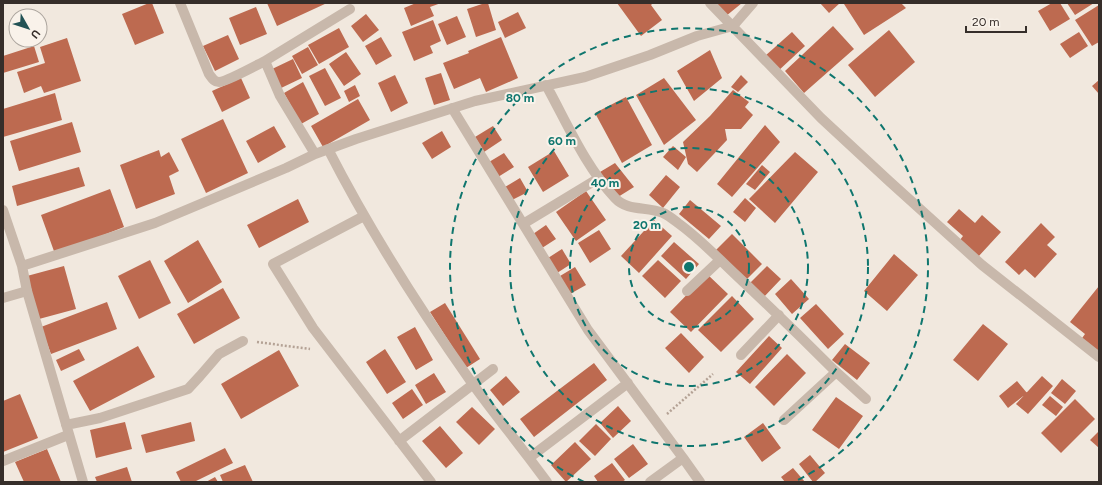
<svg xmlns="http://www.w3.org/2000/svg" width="1102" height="485" font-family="Figtree,sans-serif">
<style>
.building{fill:#bd6a50}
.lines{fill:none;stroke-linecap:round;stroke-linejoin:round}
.path{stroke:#b4a295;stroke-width:2.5;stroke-dasharray:2 2;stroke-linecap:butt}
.service{stroke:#c8b8ab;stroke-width:10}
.minor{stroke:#c8b8ab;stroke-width:10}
.ring{fill:none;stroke:#0f766e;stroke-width:2;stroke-dasharray:7 5}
.centre{fill:#0f766e;stroke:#f9f2ea;stroke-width:2}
.ring-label{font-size:12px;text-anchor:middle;font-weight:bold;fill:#0f766e;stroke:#f9f2ea;stroke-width:4;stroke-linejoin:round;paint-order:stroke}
</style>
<rect width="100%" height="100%" fill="#f1e8de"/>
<!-- building -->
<path class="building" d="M149 3H152L164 33 135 45 122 14Z
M267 3H327L277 26Z
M416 3H441L430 7 434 16 411 26 404 8Z
M485 3H488L496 30 476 37 467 9Z
M617 3H653L651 5 662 20 641 36Z
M715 3H742L726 16Z
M820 3H840L829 13Z
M845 3H901L906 8 864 35 844 4Z
M1052 3H1060L1070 19 1050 31 1038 11Z
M1067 3H1094L1075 15Z
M1099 5V42L1092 46 1075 20Z
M256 7 267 34 240 45 229 18Z
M518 12 526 28 505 38 498 22Z
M366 14 379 30 363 42 351 26Z
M457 16 466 37 447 45 438 24Z
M433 20 441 41 430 46 433 53 414 61 402 32Z
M833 26 854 49 804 93 785 71Z
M339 28 349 47 319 64 308 45Z
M889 30 915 62 875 97 848 65Z
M792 32 805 46 777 72 765 56Z
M1079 32 1088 46 1070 58 1060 44Z
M228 35 239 59 215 71 203 46Z
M381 37 392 56 376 65 365 46Z
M501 37 518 78 486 92 480 78 454 89 443 63 469 53 468 51Z
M67 38 81 81 44 93 41 86 24 93 17 72 45 63 40 47Z
M34 46 39 62 3 73V56Z
M308 47 318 65 302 74 292 56Z
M710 50 722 78 694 101 677 71Z
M346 52 361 74 344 86 329 64Z
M293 59 302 78 279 89 270 70Z
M325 68 341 98 325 106 309 76Z
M441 73 450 100 434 105 425 78Z
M395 75 408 103 391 112 378 83Z
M741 75 748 82 738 92 731 87Z
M241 78 250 98 222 112 212 91Z
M664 78 696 120 664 145 636 95Z
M1099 80V94L1092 86Z
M303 82 319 114 301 124 284 93Z
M355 85 360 96 349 102 344 91Z
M733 90 749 102 745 107 753 115 741 129H725L727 140 697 172 688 164 683 142 710 116Z
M55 93 62 120 3 137V109Z
M626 97 652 145 622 163 595 113Z
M358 99 370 120 323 147 311 126Z
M223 119 248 173 206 193 181 139Z
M72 122 81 152 19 171 10 141Z
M765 125 780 142 732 197 717 184Z
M274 126 286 147 258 163 246 141Z
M493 126 502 140 484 152 475 137Z
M442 131 451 147 432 159 422 143Z
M673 146 686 157 678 170 663 157Z
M159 150 161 157 169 152 179 171 169 176 175 194 136 209 120 165Z
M554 151 569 176 543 192 528 167Z
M795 152 818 172 775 223 749 199Z
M504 153 514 167 498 177 489 162Z
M615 163 634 187 618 197 600 172Z
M762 165 770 172 755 190 746 184Z
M79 167 85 186 17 206 12 186Z
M666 175 680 187 663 208 649 195Z
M520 178 528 192 512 200 505 187Z
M110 189 124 227 55 254 41 215Z
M586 191 606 220 576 241 556 212Z
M745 198 756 208 745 222 733 212Z
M298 199 309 222 259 248 247 225Z
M690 200 721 226 709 239 679 214Z
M959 209 975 223 982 215 1001 232 978 257 960 240 963 236 947 222Z
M654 220 672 236 639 273 621 256Z
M1041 223 1055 237 1047 245 1057 254 1035 278 1025 269 1019 275 1005 262Z
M546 225 556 239 542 248 533 234Z
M599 230 611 249 590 263 578 243Z
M732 234 762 264 746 280 716 250Z
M198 240 222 282 188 303 164 261Z
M674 242 699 264 686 279 661 256Z
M562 249 571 264 557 273 548 258Z
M894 254 918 275 887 311 864 291Z
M150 260 171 303 139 319 118 276Z
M658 260 681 281 665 298 642 276Z
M64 266 76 309 39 319 27 276Z
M767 266 781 279 762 299 748 285Z
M575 267 586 285 570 294 560 276Z
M707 274 728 294 691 332 670 312Z
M791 279 809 299 792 314 775 294Z
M1099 286V356L1080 341 1085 334 1070 322Z
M223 288 240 318 194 344 177 314Z
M732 296 754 319 721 352 698 330Z
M107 302 117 329 51 354 41 327Z
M445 303 480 359 466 368 430 312Z
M816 304 844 334 828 349 800 318Z
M983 324 1008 344 978 381 953 360Z
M415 327 433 360 416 370 397 337Z
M681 333 704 357 689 373 665 348Z
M769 336 782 348 750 384 736 372Z
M845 344 870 363 857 380 832 360Z
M138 346 155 377 90 411 73 381Z
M79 349 85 360 61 371 56 360Z
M385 349 406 382 387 394 366 362Z
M279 350 299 386 241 419 221 384Z
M787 354 806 373 774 406 755 387Z
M594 363 607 380 534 437 520 419Z
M434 373 446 392 426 404 415 385Z
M506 376 520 392 503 406 490 390Z
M1042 376 1053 386 1028 414 1016 404Z
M1062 379 1076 391 1065 404 1051 393Z
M1017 381 1027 393 1008 408 999 396Z
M412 389 423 405 403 419 392 403Z
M20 394 38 438 3 452V401Z
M1050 396 1063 407 1056 416 1042 405Z
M836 397 863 416 839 449 812 430Z
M1075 399 1095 419 1061 453 1041 433Z
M618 406 631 421 613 438 600 423Z
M472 407 495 429 479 445 456 422Z
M125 422 132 449 96 458 90 430Z
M191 422 195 441 146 453 141 435Z
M763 423 781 448 762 462 744 437Z
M596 424 611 439 595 456 579 441Z
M440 426 463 453 446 468 422 441Z
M1099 431V448L1090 440Z
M575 442 591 459 566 482 551 465Z
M633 444 648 464 629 478 614 459Z
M225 448 233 463 194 482H181L176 472Z
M47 449 61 482H24L15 462Z
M810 455 825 473 815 482H813L799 464Z
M612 463 625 480 622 482H598L594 476Z
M245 465 253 482H223L220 475Z
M127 467 132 482H97L95 477Z
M793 468 805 482H785L781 477Z
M215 477 218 482H206Z"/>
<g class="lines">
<!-- path -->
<path class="path" d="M257 342 310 349
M667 414 713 374"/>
<!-- service -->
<path class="service" d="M3 298 27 291"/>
<!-- minor -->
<path class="minor" d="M180 3 209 74C212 78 214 82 219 82 226 82 257 65 265 61
M710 3 821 118 889 181 982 265 1099 357
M546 85C567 123 585 166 615 198 628 212 647 206 663 213 668 215 674 220 678 223 699 238 718 258 736 275 770 307 802 338 834 370V374L784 420
M452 108 588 330 683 458 650 482
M328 149C370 231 419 308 472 383 490 408 510 433 529 458
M315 154 280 96 265 61 350 9
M3 210 22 266 27 291 83 482
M364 216 273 264 313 328 431 482
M523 224 599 178
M22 266 155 223 286 168 315 154 356 139 475 101 585 77 650 55 697 36 733 26 753 3
M687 291 720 260
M741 355 779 315
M834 370 866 399
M66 425 100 418 188 389 200 376 219 354 243 341
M399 441 493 369
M683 458 700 482
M3 461 68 435
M547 482 529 458 628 383"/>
</g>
<!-- distance rings -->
<g class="ring">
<circle cx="689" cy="267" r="60"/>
<circle cx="689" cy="267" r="119"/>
<circle cx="689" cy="267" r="179"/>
<path d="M584 482A239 239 0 1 1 794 482"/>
</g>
<circle cx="689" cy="267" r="6" class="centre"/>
<g class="ring-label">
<text x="520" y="102">80 m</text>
<text x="562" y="145">60 m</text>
<text x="605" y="187">40 m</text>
<text x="647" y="229">20 m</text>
</g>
<!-- border -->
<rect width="1102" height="485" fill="none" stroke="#362e2a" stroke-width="8"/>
<!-- north arrow -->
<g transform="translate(28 28) rotate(129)"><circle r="19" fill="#f9f2ea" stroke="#aba49d"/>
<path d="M0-3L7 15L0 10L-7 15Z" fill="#225255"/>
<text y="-6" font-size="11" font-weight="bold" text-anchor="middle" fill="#362e2a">U</text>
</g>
<!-- scale -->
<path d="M966 26v6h60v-6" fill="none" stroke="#362e2a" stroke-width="2"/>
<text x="972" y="26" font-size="12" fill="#362e2a" stroke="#f9f2ea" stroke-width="3" paint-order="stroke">20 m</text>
</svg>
